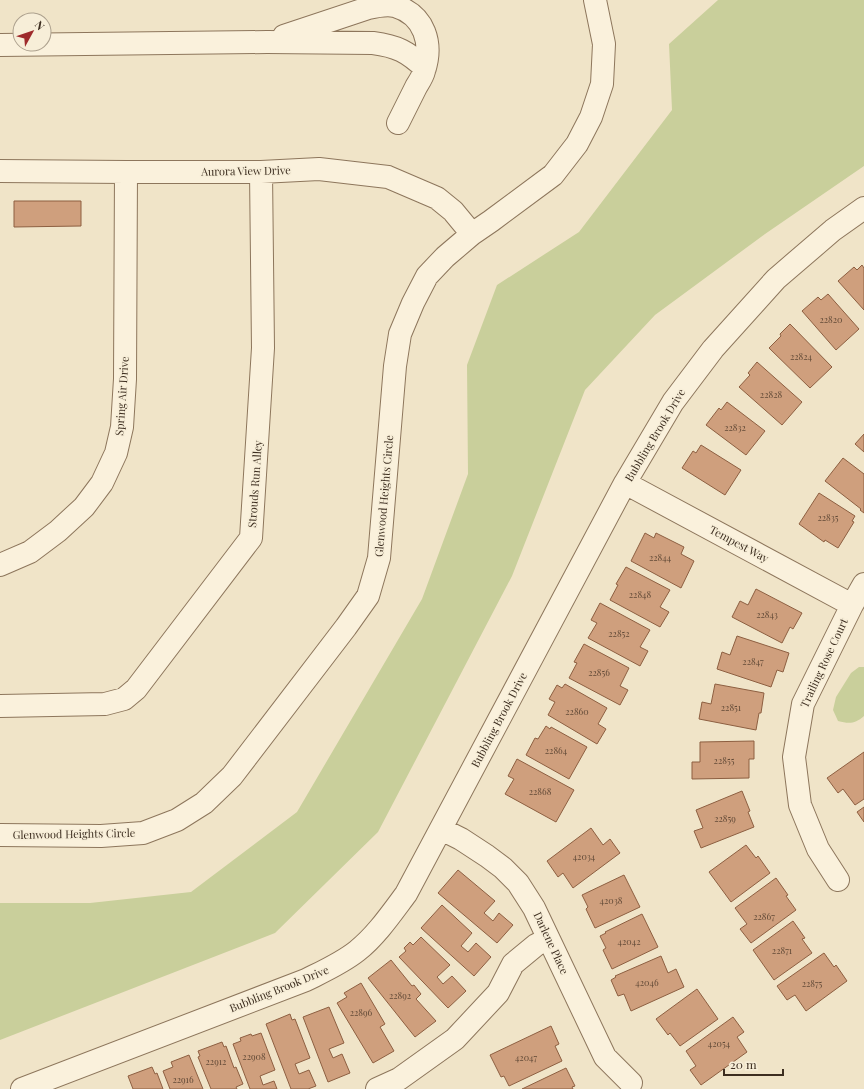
<svg xmlns="http://www.w3.org/2000/svg" width="864" height="1089" font-family="'Playfair Display',serif">
<style>
.green{fill:#c9cf9b}
.building{fill:#cf9f7d;stroke:#8d5f41}
.lines{fill:none;stroke-linecap:round;stroke-linejoin:round}
.minor-casing{stroke:#8d765c;stroke-width:24}
.minor{stroke:#faf1dc;stroke-width:22}
.labels{text-anchor:middle;stroke-width:3;stroke-linejoin:round;paint-order:stroke}
.number-label{font-size:9px;fill:#624a37}
.street-label{font-size:11px;fill:#3d2e20;stroke:#f7eed8}
</style>
<rect width="100%" height="100%" fill="#f0e4c8"/>
<!-- green -->
<path class="green" d="M718 0H864V166L765 234 655 315 585 390 512 576 378 832 275 933 0 1040V903H90L191 892 297 812 422 599 468 474 467 365 497 285 579 232 672 110 669 44Z
M859 667H864V716C855 724 849 724 838 721L833 710 836 697 851 673Z"/>
<!-- building -->
<path class="building" d="M14 201H81V226L14 227Z
M862 265 864 268V310L838 281 854 267 857 270Z
M828 294 859 329 836 350 802 311 818 297 821 300Z
M790 324 832 367 810 388 769 348 781 336 780 334Z
M757 362 802 402 782 425 739 387 750 375 748 373Z
M727 402 765 431 746 455 706 425 719 408 721 410Z
M864 434V452L855 444Z
M701 445 741 470 725 495 682 468 693 451 696 453Z
M843 458 864 474V513L860 510 861 509 825 481Z
M819 493 855 516 852 521 854 522 838 548 825 540 824 542 799 524Z
M645 533 654 538 656 533 684 547 681 554 694 561 681 588 631 561Z
M626 567 670 590 660 607 669 612 660 627 610 600 618 585 616 584Z
M756 589 802 613 793 629 790 627 782 643 732 617 740 601 748 605Z
M600 603 650 630 640 647 648 651 640 666 588 638 597 623 591 620Z
M737 636 789 653 783 672 777 670 771 687 717 669 722 652 730 655Z
M584 644 629 668 620 686 628 690 620 705 569 678 577 663 574 662Z
M565 684 607 708 598 724 606 729 597 744 548 715 555 702 549 699 557 685 562 688Z
M715 684 764 693 761 713H759L756 730 699 719 702 702 711 704Z
M546 726 550 729 551 727 587 747 569 779 526 755 535 738 538 739Z
M754 741V759H749V778L692 779V762H700V742Z
M864 752V799L855 805 843 789 838 793 827 778Z
M517 759 574 790 556 822 505 794 514 779 508 776Z
M742 791 750 811 748 812 754 827 701 848 694 831 703 828 696 810Z
M864 807V822L857 812Z
M591 828 603 845 610 839 620 853 573 888 563 873 558 877 547 861Z
M746 845 756 858 758 856 770 873 731 902 709 872Z
M458 870 495 901 484 913 493 921 499 913 513 925 497 943 438 893Z
M624 875 640 907 595 928 586 909 588 907 582 895Z
M776 878 788 895 786 896 796 910 751 943 740 929 747 924 735 908Z
M442 905 472 933 461 946 468 952 476 943 491 957 474 976 421 928Z
M642 914 658 947 612 969 603 950 606 948 600 936 606 933 605 932Z
M793 921 805 938 802 939 812 953 774 980 753 950Z
M421 937 450 965 437 977 443 984 452 976 466 991 448 1008 399 957 406 951 404 948 410 942 413 945Z
M824 953 834 967 836 965 847 981 806 1011 795 995 787 1000 777 986Z
M661 956 668 973 676 969 684 987 631 1011 624 994 618 996 611 980 616 977 615 976Z
M391 960 412 986 414 985 421 994 416 999 436 1021 415 1037 368 978Z
M361 983 385 1024 380 1027 394 1051 373 1063 337 1003 347 997 344 993Z
M697 989 718 1019 680 1046 670 1033 668 1035 656 1019Z
M329 1007 344 1043 329 1049 333 1058 342 1054 350 1073 328 1082 303 1017Z
M290 1014 292 1020 295 1019 310 1058 295 1064 299 1074 309 1070 316 1086 308 1089H291L266 1024Z
M733 1017 744 1032 737 1037 747 1052 701 1085 690 1070 696 1066 686 1051Z
M551 1026 559 1044 555 1046 562 1061 509 1086 504 1076 501 1077 490 1055Z
M261 1033 275 1070 260 1076 263 1085 274 1081 277 1089H250L233 1044 241 1041 240 1038 251 1034 252 1036Z
M222 1042 224 1047 226 1046 234 1068 236 1067 243 1084 236 1087 237 1089H211L198 1057 200 1056 198 1051Z
M189 1055 203 1089H170L163 1071 173 1067 171 1062Z
M152 1067 155 1074 157 1073 163 1089H133L128 1076Z
M566 1068 575 1086 572 1087 573 1089H522Z"/>
<g class="lines">
<defs>
<path id="minor" d="M284 36 368 8C377 6 387 4 395 6 425 15 433 44 424 71 423 76 419 82 416 87 410 99 404 111 398 123
M0 45 267 42 373 43C397 46 408 52 425 68
M0 171 126 172H261L319 169 388 177 437 198 453 211 472 234
M625 483 852 605
M0 565 30 552 58 531 84 507 102 483 116 453 122 427 125 379 126 172
M0 706 105 704 124 699 136 689 251 538 263 348 261 172
M441 829 461 839 487 856 503 868 518 883 534 908 605 1057 631 1083
M0 835 101 836 143 833 177 820 204 803 232 776 346 627 368 596 379 558 395 366 400 334 413 303 427 276 445 257 472 234 491 221 553 175 577 144 591 117 602 84 604 44 595 0
M838 880 818 849 800 805 794 757 803 704 852 605 864 584
M22 1089 306 980C324 971 342 963 357 951 376 936 391 914 406 894L625 483 673 402 713 349 776 279 833 230 864 208
M377 1089 399 1079 455 1039 498 993 513 964 536 945 548 939"/>
</defs>
<!-- minor casing -->
<use href="#minor" class="minor-casing"/>
<!-- minor -->
<use href="#minor" class="minor"/>
</g>
<g class="labels">
<!-- number labels -->
<g class="number-label">
<text x="831" y="323">22820</text>
<text x="801" y="360">22824</text>
<text x="771" y="398">22828</text>
<text x="735" y="431">22832</text>
<text x="828" y="521">22835</text>
<text x="660" y="561">22844</text>
<text x="640" y="598">22848</text>
<text x="767" y="618">22843</text>
<text x="619" y="637">22852</text>
<text x="753" y="665">22847</text>
<text x="599" y="676">22856</text>
<text x="731" y="711">22851</text>
<text x="577" y="715">22860</text>
<text x="556" y="754">22864</text>
<text x="724" y="764">22855</text>
<text x="540" y="795">22868</text>
<text x="725" y="822">22859</text>
<text x="584" y="860">42034</text>
<text x="611" y="904">42038</text>
<text x="764" y="920">22867</text>
<text x="629" y="945">42042</text>
<text x="782" y="954">22871</text>
<text x="647" y="986">42046</text>
<text x="812" y="987">22875</text>
<text x="400" y="999">22892</text>
<text x="361" y="1016">22896</text>
<text x="719" y="1047">42054</text>
<text x="254" y="1060">22908</text>
<text x="526" y="1061">42047</text>
<text x="216" y="1065">22912</text>
<text x="183" y="1083">22916</text>
</g>
<!-- street labels -->
<g class="street-label">
<text transform="translate(246 171) rotate(-1)" y="4">Aurora View Drive</text>
<text transform="translate(122 396) rotate(-86)" y="4">Spring Air Drive</text>
<text transform="translate(655 435) rotate(-59)" y="4">Bubbling Brook Drive</text>
<text transform="translate(255 484) rotate(-86)" y="4">Strouds Run Alley</text>
<text transform="translate(384 496) rotate(-85)" y="4">Glenwood Heights Circle</text>
<text transform="translate(739 544) rotate(28)" y="4">Tempest Way</text>
<text transform="translate(824 663) rotate(-65)" y="4">Trailing Rose Court</text>
<text transform="translate(499 720) rotate(-62)" y="4">Bubbling Brook Drive</text>
<text transform="translate(74 834) rotate(-1)" y="4">Glenwood Heights Circle</text>
<text transform="translate(551 943) rotate(65)" y="4">Darlene Place</text>
<text transform="translate(279 989) rotate(-22)" y="4">Bubbling Brook Drive</text>
</g>
</g>
<!-- north arrow -->
<g transform="translate(32 32) rotate(50)"><circle r="19" fill="#f7eed8" stroke="#ada18e"/>
<path d="M0-3L7 15L0 10L-7 15Z" fill="#9e2a2b"/>
<text y="-6" font-size="11" font-weight="bold" text-anchor="middle" fill="#3d2e20">N</text>
</g>
<!-- scale -->
<path d="M724 1069v6h59v-6" fill="none" stroke="#3d2e20" stroke-width="2"/>
<text x="730" y="1069" font-size="12" fill="#3d2e20" stroke="#f7eed8" stroke-width="3" paint-order="stroke">20 m</text>
</svg>
